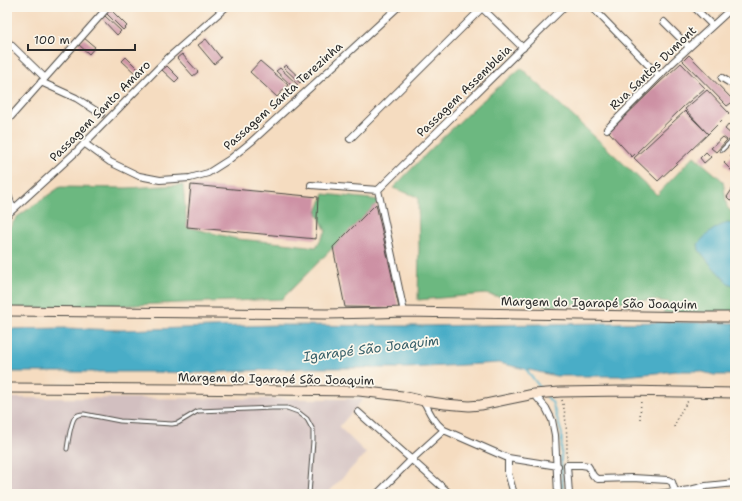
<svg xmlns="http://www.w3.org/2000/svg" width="742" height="501" font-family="'Shantell Sans',sans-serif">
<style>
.industrial{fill:#d2bfc0}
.forest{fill:#6cb880;stroke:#4c7256}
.water{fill:#48adc7;stroke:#3a6c79}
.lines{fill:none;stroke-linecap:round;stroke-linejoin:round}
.stream{stroke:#48adc7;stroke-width:2}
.building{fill:#cd91a4}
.lane-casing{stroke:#494641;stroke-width:5}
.street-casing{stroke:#494641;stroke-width:8}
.secondary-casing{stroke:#494641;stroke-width:11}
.path{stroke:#494641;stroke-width:1.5;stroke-dasharray:1 3;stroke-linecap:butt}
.lane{stroke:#fff;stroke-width:3}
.street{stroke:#fff;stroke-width:6}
.secondary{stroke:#fbe5cf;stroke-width:9}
.labels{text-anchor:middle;stroke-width:3.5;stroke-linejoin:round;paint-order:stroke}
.street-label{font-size:12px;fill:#2b2b2b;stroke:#fbf7ec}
.water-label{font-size:13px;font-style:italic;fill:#375f69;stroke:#fbf7ec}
</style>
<rect width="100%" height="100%" fill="#fbf7ec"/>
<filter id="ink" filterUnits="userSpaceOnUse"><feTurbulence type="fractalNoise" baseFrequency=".025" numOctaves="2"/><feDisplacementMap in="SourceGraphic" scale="8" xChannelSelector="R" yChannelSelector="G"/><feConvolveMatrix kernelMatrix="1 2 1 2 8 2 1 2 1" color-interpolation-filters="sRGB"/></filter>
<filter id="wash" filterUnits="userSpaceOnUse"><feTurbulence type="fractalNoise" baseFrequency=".012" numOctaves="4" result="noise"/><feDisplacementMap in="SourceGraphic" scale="16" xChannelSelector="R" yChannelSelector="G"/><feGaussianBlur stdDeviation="0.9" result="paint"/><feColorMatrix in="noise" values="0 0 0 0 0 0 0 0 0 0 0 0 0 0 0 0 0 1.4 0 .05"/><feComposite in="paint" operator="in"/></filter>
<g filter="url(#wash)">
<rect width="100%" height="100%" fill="#f5dcc0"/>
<!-- industrial -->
<path class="industrial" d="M7 398 363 399 339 427 366 453 327 494H7Z"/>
<!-- forest -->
<path class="forest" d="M521 68 657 195 694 156 723 181 727 207 735 216V312L663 313 669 302 652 300 550 306 485 294 418 300 419 249 418 197 393 188 437 143 475 107Z
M183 185 187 227 237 239 283 243 316 247 326 231 317 213 324 194 380 200 282 299 7 310V262L9 253 7 251V231L17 217 60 187 126 188Z"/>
<!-- water -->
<path class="water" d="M728 223 735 225V286L728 283 711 265 699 250 698 244C706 234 716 226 728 223Z
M668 322 735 323V375H714L699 371H677L623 376H556L499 363 408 368H310L200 373 146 372H7V329L64 328 121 330 276 325 424 326Z"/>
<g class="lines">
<!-- stream -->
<path class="stream" d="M525 368 542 390
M547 397 552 402 562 434 561 462 563 494"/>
</g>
<g id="blocks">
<!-- building -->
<path class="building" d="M110 9 127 26 123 30 106 13Z
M105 16 121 31 117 35 102 19Z
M84 38 95 47 89 54 78 44Z
M206 39 221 58 214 64 198 45Z
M182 54 198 72 193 76 177 58Z
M689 55 734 101 727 106 683 61Z
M126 57 139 70 136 74 122 61Z
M260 61 288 85 277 97 250 72Z
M681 63 705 88 683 107 632 157 609 132 659 83Z
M286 65 302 80 300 83 283 67Z
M167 66 179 78 175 82 162 70Z
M280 68 298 85 294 88 276 71Z
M707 90 729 113 708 134 685 109Z
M685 111 708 134 658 181 634 158Z
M729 124 735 130V132L732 135 725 129Z
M723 137 727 140 716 152 711 148Z
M706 152 711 157 704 163 700 158Z
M731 156 735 159V174L724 163Z
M191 185 318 197 316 239 187 227Z
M735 185V205L727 197Z
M376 204 399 308 345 307 333 247Z"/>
</g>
</g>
<g filter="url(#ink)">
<use href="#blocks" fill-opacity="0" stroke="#494641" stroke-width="1"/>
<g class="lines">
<defs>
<path id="lane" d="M722 150 735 137
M67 449C68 442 71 422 75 417 77 415 80 414 84 414L120 421 172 424 178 423 198 411 272 408H287L298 412 307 419 313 430V441L309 494"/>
<path id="street" d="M481 7 523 48
M592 7 659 76
M694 7 712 25
M664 22 689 47
M7 41 45 78
M722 78 735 86
M41 82 76 98 101 114
M7 121 108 7
M607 129 672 63 733 7
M350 139 482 8
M84 143 110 162 139 176 160 180 190 178 208 173 230 159 251 142 398 7
M311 185 378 190
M7 192 13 209
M7 215 77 151 168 58 226 7
M404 312 378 190 454 115 564 7
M534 394 546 408 552 420 555 435 558 494
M424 401C429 412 434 422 444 430L508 458 558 466
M358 412 450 494
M508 459V473L514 494
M377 494 411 460 444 430
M569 494 567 465H582L588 466C592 471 591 477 598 479L632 478 668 480 672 482 676 494
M657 494 690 490 706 486 735 483"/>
<path id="secondary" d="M7 311 326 314 378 313 404 312 703 317H735
M7 388 177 389 359 391 402 396 424 401 445 404 469 406 481 405 534 394 560 392 624 391 735 393"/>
</defs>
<!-- lane casing -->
<use href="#lane" class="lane-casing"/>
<!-- street casing -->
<use href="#street" class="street-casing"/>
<!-- secondary casing -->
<use href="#secondary" class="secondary-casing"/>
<!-- path -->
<path class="path" d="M562 400C567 419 567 439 567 460
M640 419 641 399
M674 427C678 417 682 408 689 400"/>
<!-- lane -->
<use href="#lane" class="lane"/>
<!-- street -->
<use href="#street" class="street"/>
<!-- secondary -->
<use href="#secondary" class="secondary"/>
</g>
</g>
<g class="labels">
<!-- street labels -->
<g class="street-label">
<text transform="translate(653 68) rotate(-44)" y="4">Rua Santos Dumont</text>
<text transform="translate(464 91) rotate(-44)" y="4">Passagem Assembleia</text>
<text transform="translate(283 96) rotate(-42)" y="4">Passagem Santa Terezinha</text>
<text transform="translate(100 111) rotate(-45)" y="4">Passagem Santo Amaro</text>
<text transform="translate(599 303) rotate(1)" y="4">Margem do Igarapé São Joaquim</text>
<text transform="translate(276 379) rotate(1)" y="4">Margem do Igarapé São Joaquim</text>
</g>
<!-- water labels -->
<g class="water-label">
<text transform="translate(371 348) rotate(-7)" y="5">Igarapé São Joaquim</text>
</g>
</g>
<!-- margin -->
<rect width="742" height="501" fill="none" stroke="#fbf7ec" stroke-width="24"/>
<!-- scale -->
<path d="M28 44v6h107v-6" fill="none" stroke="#2b2b2b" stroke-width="2"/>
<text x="34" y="44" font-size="12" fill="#2b2b2b" stroke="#fbf7ec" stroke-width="3" paint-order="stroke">100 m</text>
</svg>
